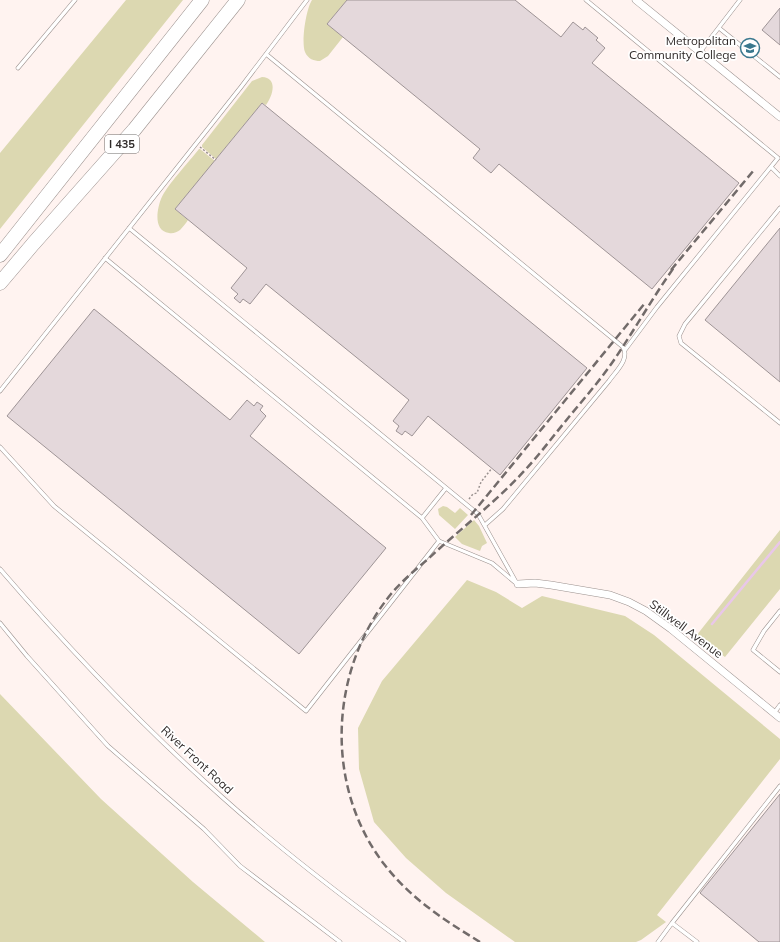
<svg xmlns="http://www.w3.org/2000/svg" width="780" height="942" font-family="Mulish,sans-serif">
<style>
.green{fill:#dcd8b1}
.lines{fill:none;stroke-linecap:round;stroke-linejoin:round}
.stream{stroke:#e9c7e9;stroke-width:2.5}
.building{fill:#e4d8db;stroke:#9e9496}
.service-casing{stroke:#9b918e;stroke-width:4.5}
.minor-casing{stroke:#9b918e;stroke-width:8}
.motorway-casing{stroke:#9b918e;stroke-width:15}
.path{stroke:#99918f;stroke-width:1.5;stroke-dasharray:2 2;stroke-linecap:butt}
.service{stroke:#fff;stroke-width:3.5}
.minor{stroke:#fff;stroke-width:7}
.motorway{stroke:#fff;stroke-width:14}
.rail{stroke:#726b6a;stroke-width:2.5;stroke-dasharray:8 4;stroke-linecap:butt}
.labels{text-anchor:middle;stroke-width:3.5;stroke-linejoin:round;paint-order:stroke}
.shield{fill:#fff;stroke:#6d6a69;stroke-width:1}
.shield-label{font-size:11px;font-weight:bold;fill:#2f2a29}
.poi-label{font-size:12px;fill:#2f2a29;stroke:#fff;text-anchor:end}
.street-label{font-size:12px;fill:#2f2a29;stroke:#fff}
</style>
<rect width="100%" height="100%" fill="#fff3f0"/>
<!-- green -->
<path class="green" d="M126 0H183L0 229V153Z
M312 0H347L327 24 343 37 328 56 320 61C314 61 308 59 305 52 301 42 306 9 312 0Z
M262 77C279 78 272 97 266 105L262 103 216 159 202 147V145L252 81Z
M199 149H200L215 161 175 209 188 220C186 223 183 227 180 230 177 232 173 234 169 233 153 231 157 209 161 199 167 185 189 162 199 149Z
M443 506 447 507 455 513 460 508 468 515 455 529 439 515 438 509Z
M474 520 479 526 487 543 482 546 480 551 462 544 455 537Z
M780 530V589L725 657 696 636Z
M467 580 496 592 522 608 542 596 625 616 654 635 780 739V759L657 915 666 922 641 940 636 942H515L446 893 406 858 374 822 359 769 358 728 382 681Z
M0 694 101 799 193 882 265 942H0Z"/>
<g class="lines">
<!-- stream -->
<path class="stream" d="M712 624 780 542"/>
</g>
<!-- building -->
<path class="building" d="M347 0H515L561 37 573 22 583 30 585 27 598 38 596 40 605 48 592 63 739 183 652 289 499 164 491 173 473 158 480 149 327 24Z
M780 8V45L762 30Z
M262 103 587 368 500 475 428 416 412 436 405 431 402 435 396 431 399 426 393 421 409 400 266 284 250 304 243 299 240 303 234 298 238 294 231 288 247 268 175 209Z
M780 228V382L705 320Z
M94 309 230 420 247 400 254 406 257 402 263 406 260 410 266 416 250 436 386 548 299 654 7 416Z
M780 794V942H759L700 893Z"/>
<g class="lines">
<defs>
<path id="service" d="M586 0 778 158 657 307 625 350
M719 28 780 77
M700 52 740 0
M266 54 623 347C630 359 616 371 609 381L503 509 485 525
M18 68 75 0
M771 167 780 176
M780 208 685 324 679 336 681 343 780 423
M129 228 478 514 516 582
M105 258 422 518 439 541
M0 391 241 87 307 0
M0 447 54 506 306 711 439 541 492 563 517 584
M422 518 446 488
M0 569C69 649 142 726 222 797 280 849 342 896 404 942
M780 611 764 631 753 650 780 672
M0 623 27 656 108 746 204 829 240 866 340 942
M774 713 780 705
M658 942 672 923
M697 942 672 923 780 786"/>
<path id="minor" d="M636 0 780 117
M518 584 535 583 551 585 610 595 629 602 646 611 671 629 780 718"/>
<path id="motorway" d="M0 255 202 0
M0 283 33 244 134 130 238 0"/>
</defs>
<!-- service casing -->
<use href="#service" class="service-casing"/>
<!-- minor casing -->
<use href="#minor" class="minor-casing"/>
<!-- motorway casing -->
<use href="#motorway" class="motorway-casing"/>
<!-- path -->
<path class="path" d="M200 147 216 160
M469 499 473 494 477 493 481 482 492 468"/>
<!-- service -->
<use href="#service" class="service"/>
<!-- minor -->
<use href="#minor" class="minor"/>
<!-- motorway -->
<use href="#motorway" class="motorway"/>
<!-- rail -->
<path class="rail" d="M671 270 754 170
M471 515 645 303
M480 942C444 920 410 898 384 864 324 786 329 670 391 594 402 581 415 570 428 559 460 529 496 502 526 469 539 455 551 439 564 423 581 402 599 382 614 360 635 329 653 297 675 266"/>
</g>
<!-- icons -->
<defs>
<symbol id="university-ring" viewBox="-11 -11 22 22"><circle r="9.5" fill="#fff" stroke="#3a788e" stroke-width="1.5"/><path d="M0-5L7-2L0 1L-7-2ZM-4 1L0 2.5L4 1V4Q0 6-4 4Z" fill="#3a788e"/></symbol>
</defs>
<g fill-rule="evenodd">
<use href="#university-ring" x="739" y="37" width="22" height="22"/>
</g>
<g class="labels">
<!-- shield labels -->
<rect class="shield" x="105" y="135" width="34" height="18" rx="3"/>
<g class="shield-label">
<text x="122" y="148">I 435</text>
</g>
<!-- poi labels -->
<g class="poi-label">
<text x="736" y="45">Metropolitan<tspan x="736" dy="14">Community College</tspan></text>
</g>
<!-- street labels -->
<g class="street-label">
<text transform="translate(686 629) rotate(37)" y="4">Stillwell Avenue</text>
<text transform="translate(197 760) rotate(43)" y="4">River Front Road</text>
</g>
</g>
</svg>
